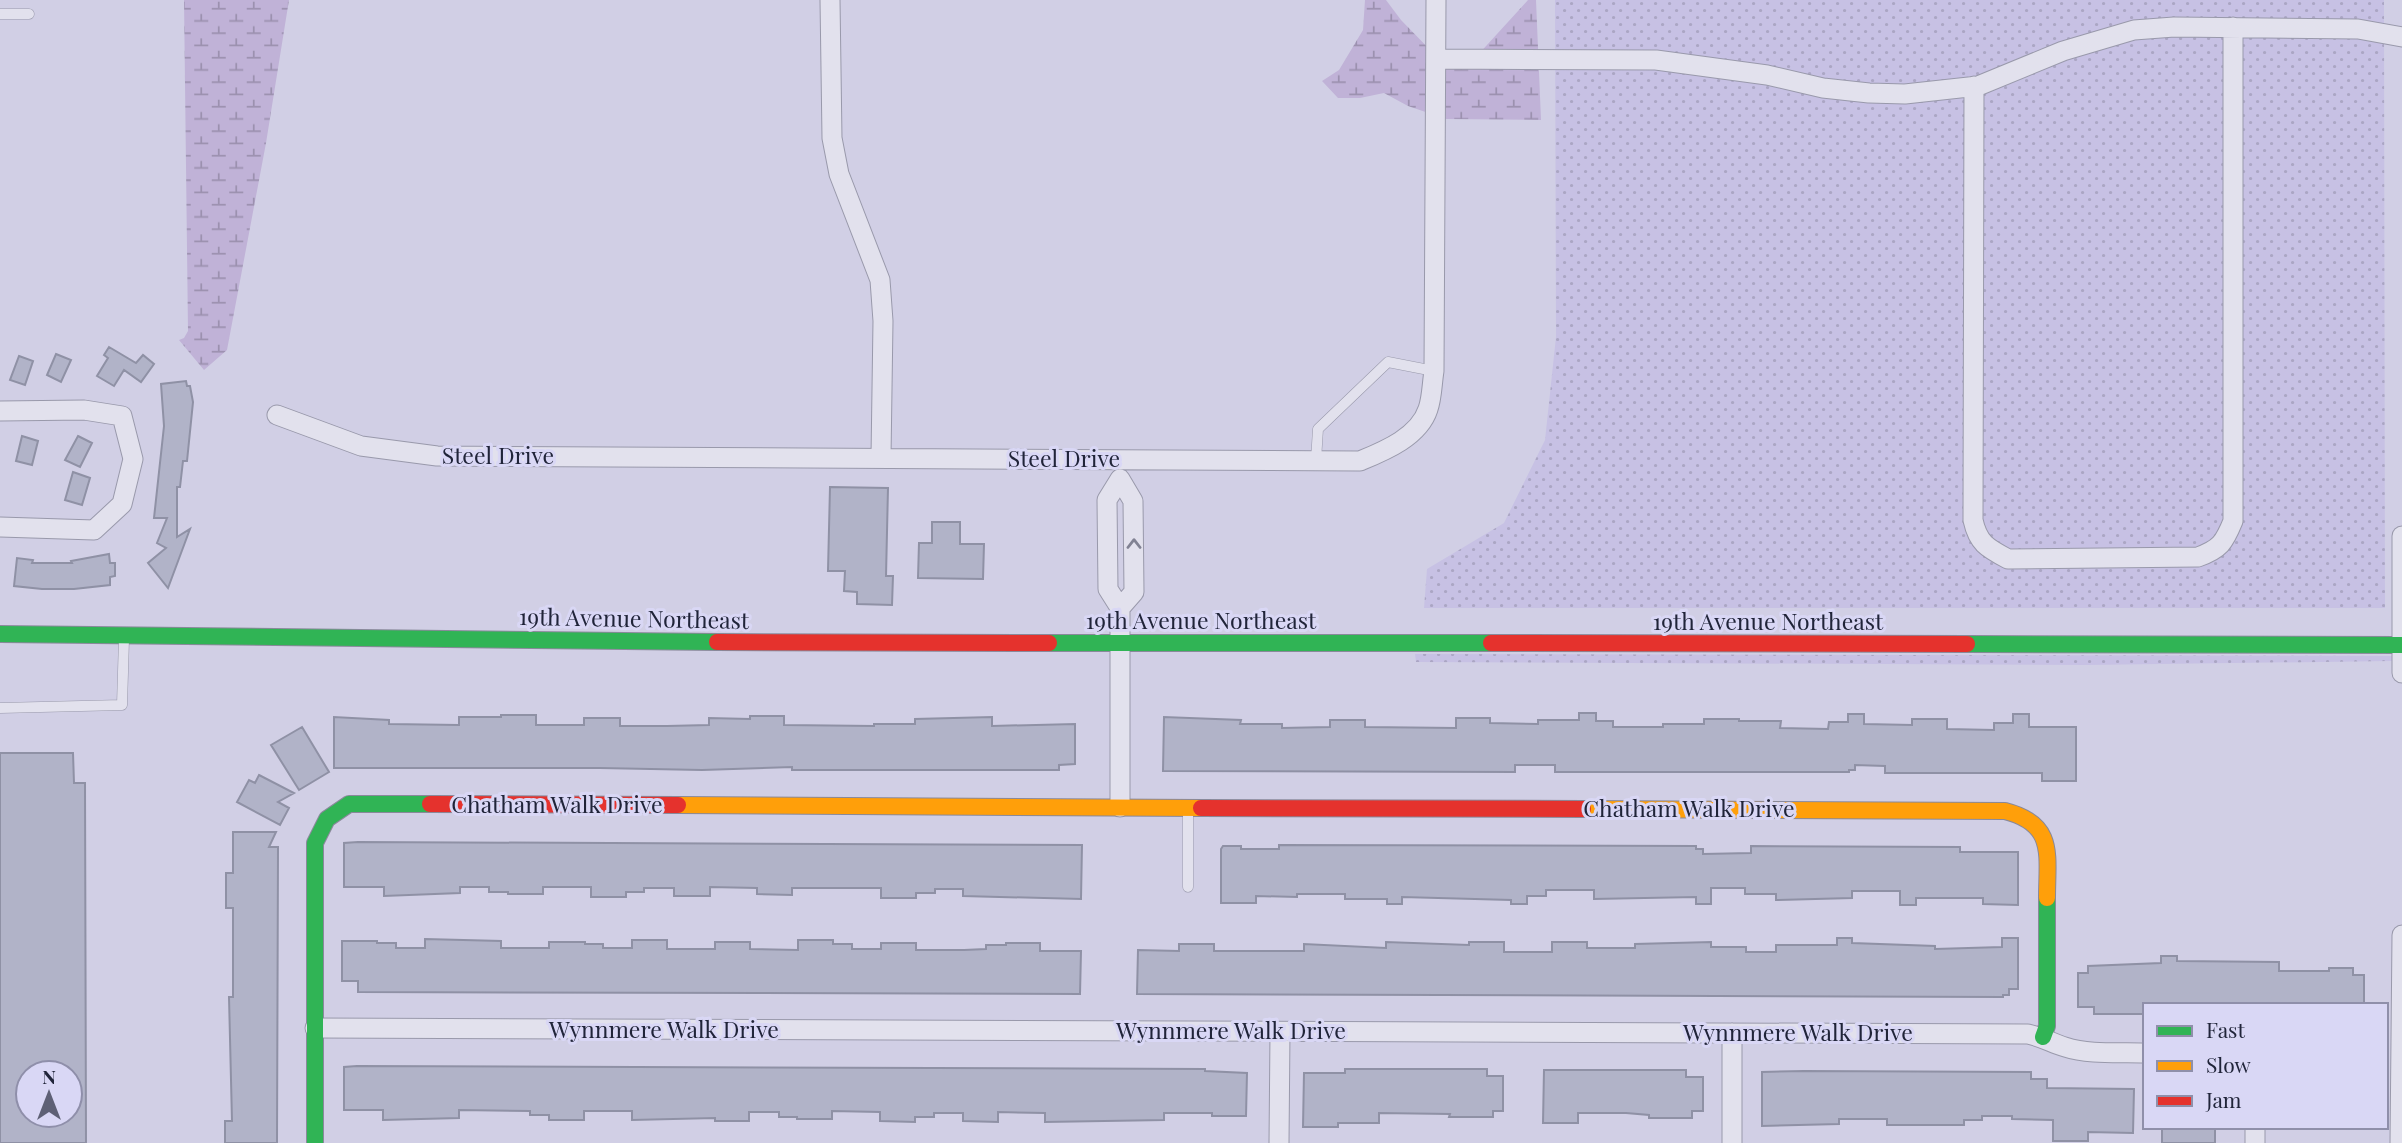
<svg xmlns="http://www.w3.org/2000/svg" width="2402" height="1143" font-family="'Playfair Display',serif">
<style>
.farmland{fill:url(#farmland-dots)}
.wetland{fill:url(#wetland-marsh)}
.building{fill:#b1b3c8;stroke:#8f91a5;stroke-width:2;fill-rule:evenodd}
.lines{fill:none;stroke-linecap:round;stroke-linejoin:round}
.lane-casing{stroke:#9999ab;stroke-width:11}
.street-casing{stroke:#9999ab;stroke-width:21}
.fast-casing{stroke:#89899a;stroke-width:18}
.slow-casing{stroke:#89899a;stroke-width:18}
.jam-casing{stroke:#89899a;stroke-width:18}
.lane{stroke:#e2e1ed;stroke-width:10}
.street{stroke:#e2e1ed;stroke-width:19}
.fast{stroke:#30b455;stroke-width:16}
.slow{stroke:#ff9f0a;stroke-width:16}
.jam{stroke:#e5322d;stroke-width:16}
.oneway{stroke:#818293}
.labels{text-anchor:middle;stroke-width:6;stroke-linejoin:round;paint-order:stroke}
.street-label{font-size:23px;fill:#202439;stroke:#d9d7f5}
</style>
<defs>
<pattern id="farmland-dots" width="8" height="8" patternUnits="userSpaceOnUse" patternTransform="scale(1.75)"><rect width="8" height="8" fill="#c7c1e4"/><path d="M2 2h.1M6 6h.1" fill="none" stroke="#aba6c4" stroke-width="1.8" stroke-linecap="round"/></pattern>
<pattern id="wetland-marsh" width="20" height="14" patternUnits="userSpaceOnUse" patternTransform="scale(1.75)"><rect width="20" height="14" fill="#c0b2d7"/><path d="M1 5h8M5 5V1M11 12h8M15 12V8" fill="none" stroke="#9c91af"/></pattern>
</defs>
<rect width="100%" height="100%" fill="#d1cfe5"/>
<!-- farmland -->
<path class="farmland" d="M1555 0H2384L2385 608H1424L1427 569 1504 523 1545 440 1556 337Z
M1415 654 2392 656V661L2087 665 1416 662Z"/>
<!-- wetland -->
<path class="wetland" d="M184 0H289L266 143 227 350 204 370 179 340 184 338 188 331Z
M1365 0H1386L1401 20 1437 57H1476L1528 0H1536L1541 120 1446 119 1408 106 1384 93 1360 98H1338L1322 81 1339 70 1363 30Z"/>
<!-- building -->
<path class="building" d="M109 347 136 363 143 355 154 364 141 382 124 370 114 386 97 376 108 358 104 355Z
M56 354 71 360 61 382 47 375Z
M19 356 33 361 25 385 10 380Z
M186 381 187 386H190L193 402 187 461H183L180 487H177V537L190 529 168 588 148 563 166 548 157 543 167 518H154L164 426 161 384Z
M22 436 38 441 32 465 16 461Z
M78 436 92 443 80 467 65 460Z
M73 472 90 478 82 505 65 500Z
M830 487 888 488 886 576H893L892 605 857 604V592L844 591 845 571H828Z
M932 522H960V544H984L983 579 918 578 919 543H932Z
M109 554 110 563H115V576L110 577V585L74 589H42L14 586 17 558 33 560 32 563H72L71 561Z
M1579 713H1596V721H1613V727H1663V724H1704V719H1739V721H1781L1780 728 1828 729 1829 722H1848V714H1864V724L1912 725V719H1947V729L1994 730V723H2013V714H2029V727H2076V781H2042V773H1885V766L1855 765V770H1849V772H1555V765H1515V772L1163 771 1164 717 1241 720 1240 724H1282V728L1330 727V720H1365V727L1456 728V718H1490V723L1538 724V720H1579Z
M501 715H536V725H584V718H620V726H667L709 725V718L750 719V716H784V725L874 726V724H915V719L992 717V726L1075 724V764L1059 765V770H792V767L702 770 600 768H334V717L389 720V724L459 725V717H501Z
M302 727 329 772 299 790 271 745Z
M0 753H73L74 783H85L86 1143H0ZM28 1073H70V1115H28Z
M259 775 294 793 278 802 289 808 280 825 237 802 249 780 255 783Z
M233 832H276L269 847H278L277 1143H225V1121H232L229 997H233V908H226V873H233Z
M358 842 1082 845 1081 899 963 896V889H935V893H916V898H881V888H792V895L757 894V888L710 887V896H674V888H644V892H626V897H591V887H543V894H508V892H489V887H460V893L384 896V887H344V843Z
M1279 845 1696 846V849H1703V854L1751 853V846L1960 847V852H2018V905L1983 904V898H1916V905H1900V891H1852V898L1776 900V894H1745V888H1711V904H1696V897L1594 899V890H1546V896H1527V904H1511V900L1402 897V904H1387V899H1345V894H1297V897L1256 896V903H1221V849L1223 846H1241V849H1279Z
M1837 938H1852V943L1935 946V949L2002 947V938H2018V989H2009V995H2003V997L1137 994 1138 950 1179 951V944H1214V951H1304V944L1386 948V942L1469 945V942H1504V952H1552V942H1587V948H1635V944L1711 942V947H1746V952H1776V945H1837Z
M425 939 501 941V948H549V942H585V944H603V948H632V940H667V949H715V942H750V949L798 950V940H833V944H852V949H881V943H916V950H964L986 949V945H1006V943H1040V951H1081L1080 994 358 992V981H342V941H377V943H396V948H425Z
M2161 956H2177V961L2279 962V971H2329V968H2353V975H2364V1005H2145V1014H2094V1007H2078V973H2088V966L2161 963Z
M357 1066 1205 1069V1071L1247 1073 1246 1116H1212V1113H1164V1120L1045 1122V1113L998 1112V1122L963 1121V1113H934V1117H915V1122L880 1121V1112L832 1111V1119H797V1117H779V1112H749V1121H715V1118L632 1120V1111H584V1120H549V1115H530V1111L459 1110V1118L383 1120V1110H344V1067Z
M1345 1069H1487V1076H1503V1111H1493V1117H1449L1450 1114 1379 1113V1123H1338V1127H1303L1304 1073H1345Z
M1544 1070H1686V1077H1703V1111H1692V1118H1649V1115L1626 1113H1578V1123H1543Z
M1804 1071 2031 1072V1079H2047V1088L2134 1089 2133 1133 2088 1132V1141H2053V1120L2012 1119V1116H1982V1120H1964V1125H1887V1119H1839V1124L1762 1126V1072Z
M2162 1127H2215V1143H2162Z"/>
<g class="lines">
<defs>
<path id="lane" d="M0 14H29
M1316 460 1318 429 1388 362 1434 371
M0 708 122 705 124 639
M1188 811V887"/>
<path id="street" d="M830 0 832 138 839 174 880 280 883 321 881 457
M1436 59 1656 60 1767 75 1823 88 1869 93 1905 94 1978 86 2063 51 2134 30 2174 27 2358 29 2402 37
M1974 86 1973 520C1978 543 1987 548 2008 559L2198 557C2220 549 2224 543 2233 521V27
M0 411 84 410 122 416 133 459 122 504 94 530 0 527
M277 415 361 446 437 456 1360 461C1384 451 1419 437 1428 409 1432 398 1432 383 1434 371L1436 0
M2402 536V673
M1120 608 1134 592 1133 501 1120 479 1107 500 1108 589 1120 608V807
M315 1028 2028 1034C2042 1037 2052 1043 2065 1047 2090 1055 2119 1052 2145 1053
M1732 1033V1143
M2255 1127V1143
M1279 1143 1280 1032
M2400 1143 2402 935"/>
<path id="fast" d="M0 634 717 642
M1049 643H1491
M1967 644 2402 645
M2043 1037 2047 1026V898
M315 1143V843L327 819 349 804H430"/>
<path id="slow" d="M678 805 1201 808
M1583 809 2005 811C2056 824 2047 855 2047 898"/>
<path id="jam" d="M717 642 1049 643
M1491 643 1967 644
M430 804 678 805
M1201 808 1583 809"/>
</defs>
<!-- lane casing -->
<use href="#lane" class="lane-casing"/>
<!-- street casing -->
<use href="#street" class="street-casing"/>
<!-- fast casing -->
<use href="#fast" class="fast-casing"/>
<!-- slow casing -->
<use href="#slow" class="slow-casing"/>
<!-- jam casing -->
<use href="#jam" class="jam-casing"/>
<!-- lane -->
<use href="#lane" class="lane"/>
<!-- street -->
<use href="#street" class="street"/>
<!-- fast -->
<use href="#fast" class="fast"/>
<!-- slow -->
<use href="#slow" class="slow"/>
<!-- jam -->
<use href="#jam" class="jam"/>
</g>
<!-- one-way arrows -->
<defs><path id="oneway-chevron" d="M-2-3.5L2.5 0L-2 3.5" fill="none" stroke-width="1.6" stroke-linecap="round" stroke-linejoin="round" transform="scale(1.75)"/></defs>
<use class="oneway" href="#oneway-chevron" transform="translate(1134 544) rotate(-90)"/>
<g class="labels">
<!-- street labels -->
<g class="street-label">
<text x="498" y="464">Steel Drive</text>
<text x="1064" y="467">Steel Drive</text>
<text transform="translate(634 619) rotate(1)" y="8">19th Avenue Northeast</text>
<text x="1201" y="629">19th Avenue Northeast</text>
<text x="1768" y="630">19th Avenue Northeast</text>
<text x="557" y="813">Chatham Walk Drive</text>
<text x="1689" y="817">Chatham Walk Drive</text>
<text x="664" y="1038">Wynnmere Walk Drive</text>
<text x="1231" y="1039">Wynnmere Walk Drive</text>
<text x="1798" y="1041">Wynnmere Walk Drive</text>
</g>
</g>
<!-- legend -->
<rect x="2143" y="1003" width="245" height="126" fill="#d9d7f5" stroke="#8f8faa" stroke-width="2"/>
<rect x="2157" y="1026" width="35" height="10" fill="#30b455" stroke="#8f8faa" stroke-width="2"/>
<text x="2206" y="1038" font-size="21" fill="#202439">Fast</text>
<rect x="2157" y="1061" width="35" height="10" fill="#ff9f0a" stroke="#8f8faa" stroke-width="2"/>
<text x="2206" y="1073" font-size="21" fill="#202439">Slow</text>
<rect x="2157" y="1096" width="35" height="10" fill="#e5322d" stroke="#8f8faa" stroke-width="2"/>
<text x="2206" y="1108" font-size="21" fill="#202439">Jam</text>
<!-- north arrow -->
<g transform="translate(49 1094)"><circle r="33" fill="#d9d7f5" stroke="#8f8faa" stroke-width="2"/>
<path d="M0-5L12 26L0 18L-12 26Z" fill="#5e6075"/>
<text y="-10" font-size="19" font-weight="bold" text-anchor="middle" fill="#202439">N</text>
</g>
</svg>
